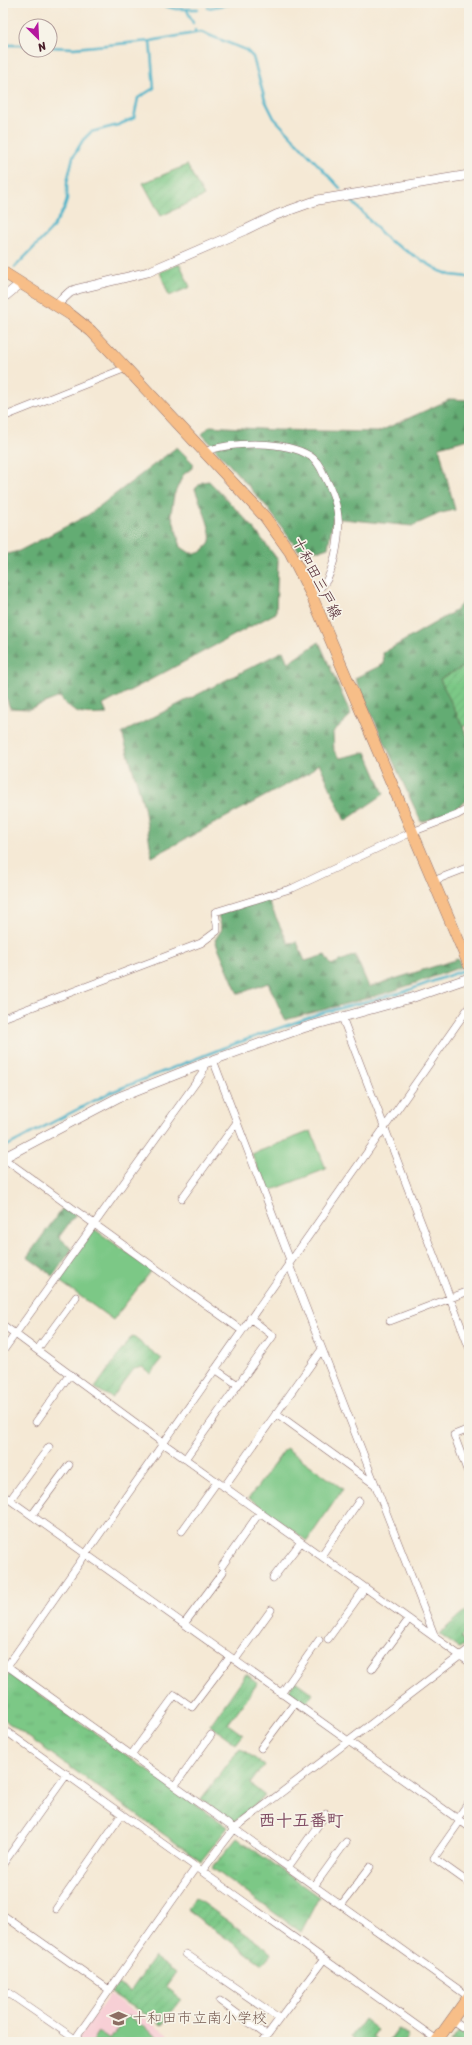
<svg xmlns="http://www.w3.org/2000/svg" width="472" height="2045" font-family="Sriracha,'Klee One',sans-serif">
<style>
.built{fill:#f7cfd5}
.grass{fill:#7bc886;stroke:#627458}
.forest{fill:url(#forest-firs);stroke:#57664f}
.park{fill:url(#park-tufts);stroke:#627458}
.garden{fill:url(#garden-furrows);stroke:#627458}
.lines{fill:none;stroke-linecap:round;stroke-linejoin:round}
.stream{stroke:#4bb3c9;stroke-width:2.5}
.minor-casing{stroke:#866666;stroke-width:8}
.tertiary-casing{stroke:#866666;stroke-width:10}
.primary-casing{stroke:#866666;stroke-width:12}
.minor{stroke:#fff;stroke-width:7}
.tertiary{stroke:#fff;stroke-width:9}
.primary{stroke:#f7be88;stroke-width:11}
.labels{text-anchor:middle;stroke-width:3.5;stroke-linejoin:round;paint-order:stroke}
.street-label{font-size:15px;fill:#4a1f2b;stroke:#f7f3e8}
.education-label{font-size:15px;fill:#785e54;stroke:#f7f3e8;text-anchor:start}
.quarter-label{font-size:17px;font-weight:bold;fill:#7d4860;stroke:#f7f3e8}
</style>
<defs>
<pattern id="forest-firs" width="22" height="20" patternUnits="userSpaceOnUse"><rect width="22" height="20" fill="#64ac73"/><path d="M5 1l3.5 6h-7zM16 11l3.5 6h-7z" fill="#548b5f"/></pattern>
<pattern id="park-tufts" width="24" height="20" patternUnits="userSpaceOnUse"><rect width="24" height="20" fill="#7bc886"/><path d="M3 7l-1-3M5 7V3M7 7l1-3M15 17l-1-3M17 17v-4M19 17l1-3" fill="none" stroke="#6cab74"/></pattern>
<pattern id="garden-furrows" width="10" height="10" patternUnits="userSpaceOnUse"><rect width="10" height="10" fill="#7bc886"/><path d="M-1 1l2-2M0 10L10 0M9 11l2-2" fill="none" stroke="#6cab74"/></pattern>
</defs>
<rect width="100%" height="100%" fill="#f7f3e8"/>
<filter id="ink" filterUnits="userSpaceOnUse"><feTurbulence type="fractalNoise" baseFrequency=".025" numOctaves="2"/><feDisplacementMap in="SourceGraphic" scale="8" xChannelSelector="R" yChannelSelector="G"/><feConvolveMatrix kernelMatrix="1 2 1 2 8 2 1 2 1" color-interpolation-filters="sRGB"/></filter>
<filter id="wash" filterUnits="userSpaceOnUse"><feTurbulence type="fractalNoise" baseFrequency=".012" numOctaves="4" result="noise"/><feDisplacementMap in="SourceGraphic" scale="16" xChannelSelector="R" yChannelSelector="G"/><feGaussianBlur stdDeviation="0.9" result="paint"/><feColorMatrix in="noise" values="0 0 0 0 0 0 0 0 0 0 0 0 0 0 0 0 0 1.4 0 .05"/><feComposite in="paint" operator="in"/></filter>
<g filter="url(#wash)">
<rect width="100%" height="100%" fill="#f5e9d5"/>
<!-- built -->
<path class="built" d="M110 1994 178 2042H76Z"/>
<!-- grass -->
<path class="grass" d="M311 1131 326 1169 267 1192 252 1154Z
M94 1229 152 1270 113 1320 58 1280Z
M286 1448 343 1489 307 1541 249 1498Z
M127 2015 165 2042H91L98 2032 110 2040Z"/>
<!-- forest -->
<path class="forest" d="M451 399 469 400V439L439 447 455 510 441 513 412 526 333 518 328 548 322 550H298L267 507 202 434 210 426 275 430 378 432Z
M177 447 194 464 192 468 183 475 174 495 171 513 181 547 190 553H199C203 550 208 547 210 541 213 530 199 501 195 489L202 482 209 481 252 526 278 560 276 613 103 705 107 714C83 715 75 717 60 697L29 709 10 708 3 689V555L19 551 88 515Z
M469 596V664L440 679 469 739V799L448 814 421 822 355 678 384 664 383 653 455 611Z
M319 642 351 715 333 732 334 751 340 758 366 752 384 794 345 821 319 763 310 772 152 857 144 807 122 733 283 651 288 663Z
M267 898 288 943 297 942 305 961 325 955 331 965 355 955 369 987 458 959 461 967 390 992 285 1020 268 983 238 994 215 940 222 929 218 915Z
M64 1206 76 1214 59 1237 72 1249 53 1276 27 1257Z"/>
<!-- park -->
<path class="park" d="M10 1673 228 1827 201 1861 3 1719V1683Z
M237 1838 319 1897 301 1932 212 1868Z
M461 2029 469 2035V2042H450Z"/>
<!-- garden -->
<path class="garden" d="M187 165 204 196 161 216 143 183Z
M180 264 190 287 169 296 160 272Z
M469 664V724L463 727 440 679Z
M132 1336 162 1359 151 1374 142 1367 134 1369 112 1398 95 1388Z
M469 1608V1630L461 1637 466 1644 459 1648 439 1634Z
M246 1674 258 1683 228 1724 243 1735 236 1744 210 1725Z
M295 1681 313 1694 304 1705 288 1694V1691Z
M240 1748 264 1765 250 1784 265 1796 233 1823 201 1799Z
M195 1897 272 1953 262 1964 187 1910Z
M154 1957 176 1973 166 1987 182 1999 162 2025 111 1993 118 1984 130 1992Z
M364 2019 378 2030 373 2037 379 2042H357L351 2037Z
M398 2028 409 2036 404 2042H388Z"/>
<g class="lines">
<!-- stream -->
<path class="stream" d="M153 3 176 9H198
M208 8 236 3
M187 10 193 23
M195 30V33L201 32 246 50 253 57 265 100 274 118 340 188
M3 45H26
M50 47 74 48 150 41
M350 199 388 240 440 271 451 275 469 277
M15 267 51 230 64 209 67 200V182L73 157 83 140 91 132 118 125 134 118 138 98 154 88 150 41 195 33
M3 1148 109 1093 223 1048 322 1013 406 991 464 970"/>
</g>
</g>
<g filter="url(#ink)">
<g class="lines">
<defs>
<path id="minor" d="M3 417 126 368
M206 451C233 442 285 440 310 456 317 460 321 468 324 475 340 504 342 528 334 560 329 577 328 584 311 594
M433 881 469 867
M342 1017 469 1347
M3 1018 201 943 217 931V924L215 912 293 888 412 832 457 815 469 808
M213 1060 290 1260
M3 1158 241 1330
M182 1198 237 1122
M288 1262 435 1637
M390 1321 469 1291
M3 1325 163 1443 469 1662
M37 1350 76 1297
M3 1351 202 1074 205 1063
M215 1369 238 1385
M276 1413 374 1484
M36 1422 70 1374
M185 1459 273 1336 250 1318
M467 1470 454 1435 469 1429
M224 1487 322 1349
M3 1495 469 1827
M10 1500 49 1447
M32 1515 69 1465
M182 1531 217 1482
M321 1556 359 1501
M222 1566 260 1512
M273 1578 301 1542
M184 1624 223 1572
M328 1639 365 1588
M235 1660 271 1610
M3 1663 469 1997
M372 1669 409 1619
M3 1672 469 1007
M281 1694 319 1640
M3 1729 437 2040
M261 1748 294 1704
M131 1755 175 1695 192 1707 230 1657
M175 1785 211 1735
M457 1819 469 1802
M460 1821 434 1858 469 1883
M3 1864 67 1774
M289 1866 326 1814
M202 1871 235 1828 469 1649
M315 1885 346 1842
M342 1904 370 1867
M56 1909 122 1814
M3 1915 108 1989
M186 1954 279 2018
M7 1992 75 2039
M220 2001 266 2035
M452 2020 469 2032
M73 2042 196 1867
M262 2042 324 1959"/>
<path id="tertiary" d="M3 298 20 284
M56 305 70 292 78 289 148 272 245 230 276 215 318 200 469 175
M3 1158 119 1097 205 1063 303 1028 411 998 469 978"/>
<path id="primary" d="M3 272 71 315 91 331 126 368 265 517 290 552 311 594 469 965
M436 2042 469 1996"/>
</defs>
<!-- minor casing -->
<use href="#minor" class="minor-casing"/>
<!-- tertiary casing -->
<use href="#tertiary" class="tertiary-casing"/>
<!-- primary casing -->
<use href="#primary" class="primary-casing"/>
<!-- minor -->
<use href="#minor" class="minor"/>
<!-- tertiary -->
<use href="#tertiary" class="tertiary"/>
<!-- primary -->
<use href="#primary" class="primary"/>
</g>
</g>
<!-- icons -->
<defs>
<symbol id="school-bare" viewBox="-9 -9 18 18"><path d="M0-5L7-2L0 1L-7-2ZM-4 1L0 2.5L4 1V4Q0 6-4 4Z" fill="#8d6e63" stroke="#f7f3e8" stroke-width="2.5" paint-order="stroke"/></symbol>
</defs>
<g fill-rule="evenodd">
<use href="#school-bare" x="106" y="2006" width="25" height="25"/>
</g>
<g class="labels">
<!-- street labels -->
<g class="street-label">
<text transform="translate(317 578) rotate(63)" y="5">十和田三戸線</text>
</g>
<!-- education labels -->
<g class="education-label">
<text x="132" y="2023">十和田市立南小学校</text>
</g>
<!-- quarter labels -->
<g class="quarter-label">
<text x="301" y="1826">西十五番町</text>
</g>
</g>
<!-- margin -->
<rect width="472" height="2045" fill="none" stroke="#f7f3e8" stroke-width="16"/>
<!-- north arrow -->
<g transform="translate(38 38) rotate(156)"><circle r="19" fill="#f7f3e8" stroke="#b29e9c"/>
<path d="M0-3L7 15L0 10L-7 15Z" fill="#b5179e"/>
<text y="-6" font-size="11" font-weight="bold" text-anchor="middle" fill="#4a1f2b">N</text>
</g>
</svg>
